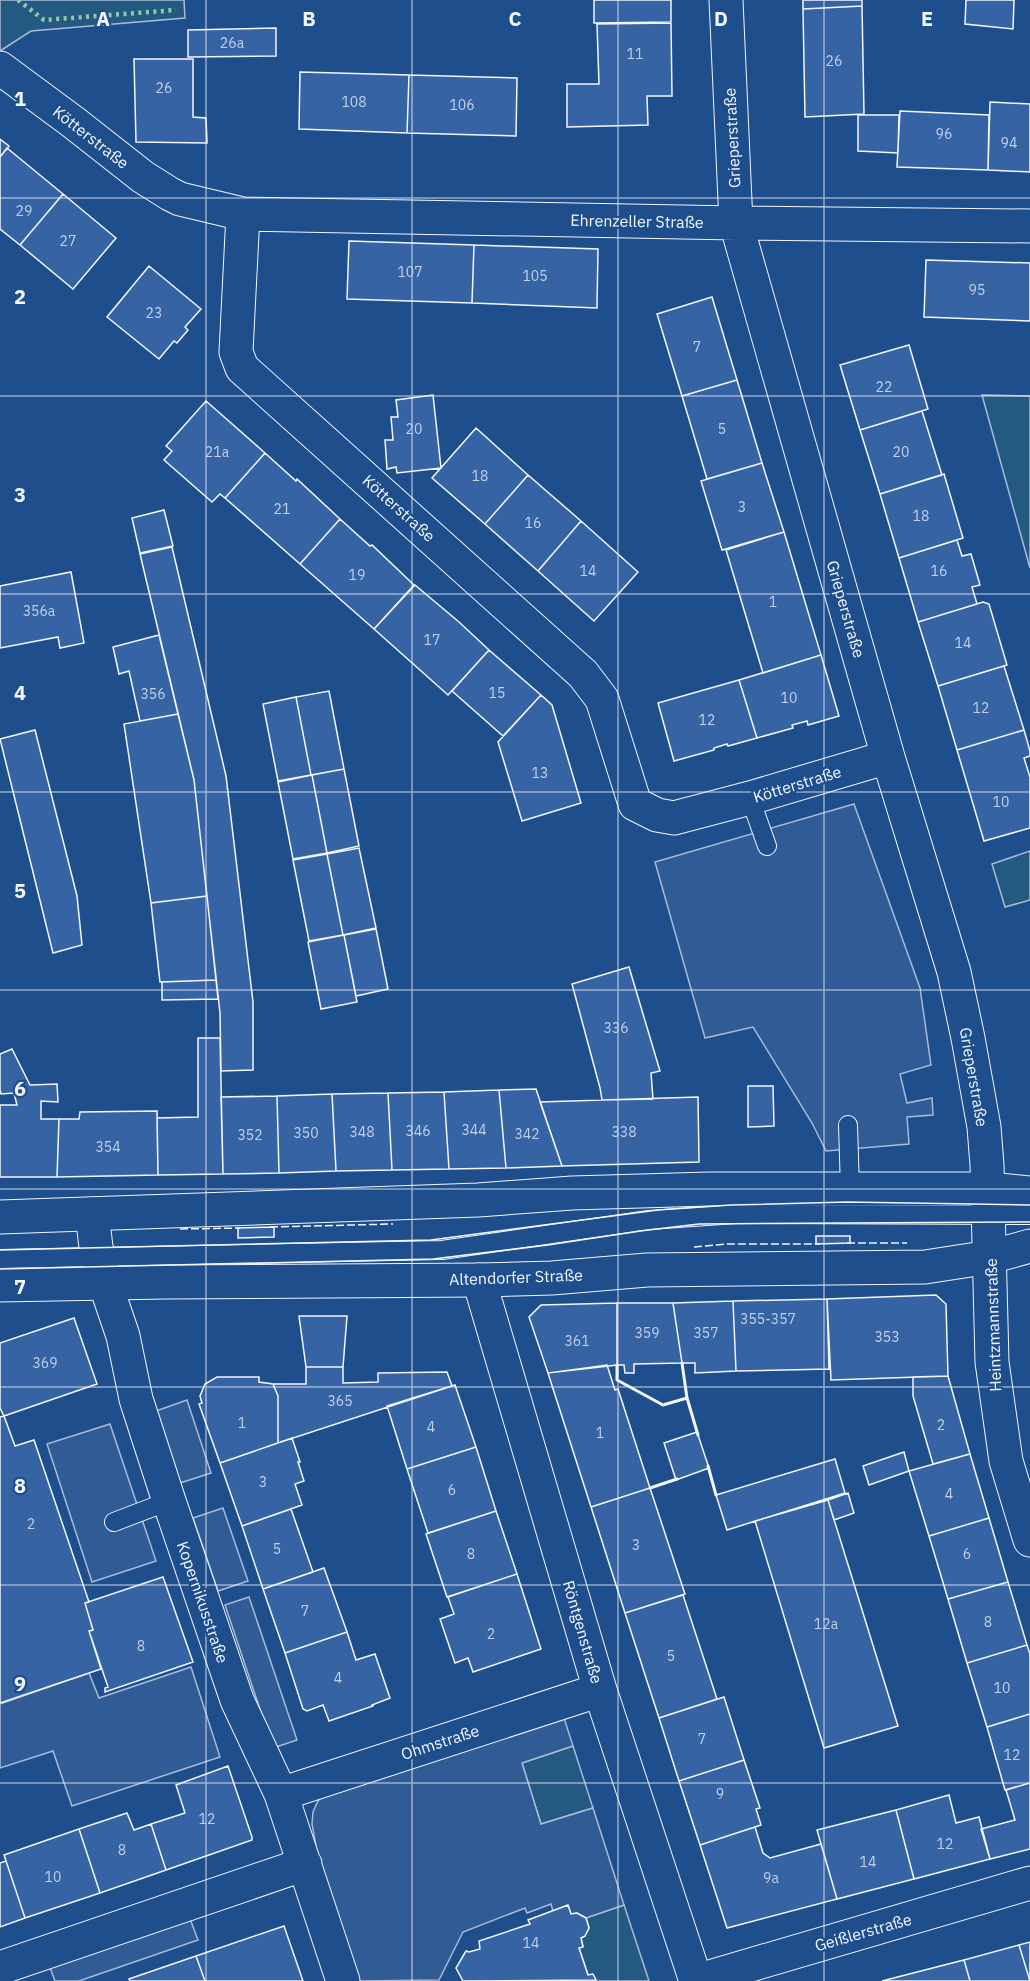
<svg xmlns="http://www.w3.org/2000/svg" width="1030" height="1981" font-family="'IBM Plex Sans',sans-serif">
<style>
.green{fill:#245a82;stroke:#a8bbd7;stroke-width:1.5}
.parking{fill:#305b95;stroke:#a8bbd7;stroke-width:1.5}
.building{fill:#3563a3;stroke:#f2f6ff;stroke-width:1.5}
.lines{fill:none;stroke-linecap:round;stroke-linejoin:round}
.lane-casing{stroke:#f2f6ff;stroke-width:20}
.street-casing{stroke:#f2f6ff;stroke-width:35}
.primary-casing{stroke:#f2f6ff;stroke-width:35}
.lane{stroke:#1f4e8c;stroke-width:18}
.street{stroke:#1f4e8c;stroke-width:33}
.primary{stroke:#1f4e8c;stroke-width:33}
.tram{stroke:#f2f6ff;stroke-width:1.5}
.hedge{stroke:#97c8a6;stroke-width:4.5;stroke-dasharray:3 4.5;stroke-linecap:butt}
.fence{stroke:#f2f6ff;stroke-width:1.5;stroke-dasharray:8 3;stroke-linecap:butt}
.wall{stroke:#f2f6ff;stroke-width:3}
.grid{fill:none;stroke:#f2f6ff;stroke-width:1.5;stroke-opacity:0.55}
.labels{text-anchor:middle;stroke-width:4.5;stroke-linejoin:round;paint-order:stroke}
.number-label{font-size:14px;fill:#c3d1e8}
.street-label{font-size:16px;fill:#f2f6ff;stroke:#1f4e8c}
.grid-label{font-size:20px;text-anchor:middle;font-weight:bold;fill:#f2f6ff;stroke:#1f4e8c;stroke-width:4.5;stroke-linejoin:round;paint-order:stroke}
</style>
<rect width="100%" height="100%" fill="#1f4e8c"/>
<!-- green -->
<path class="green" d="M0 0H184L185 18 31 31 0 51Z
M982 395 1030 396V568Z
M1030 851V900L1005 907 992 864Z
M573 1746 593 1808 541 1824 522 1763Z
M624 1905 649 1981H592L595 1980 588 1975 579 1948 583 1946 581 1938 585 1936 589 1928 586 1918Z"/>
<!-- parking -->
<path class="parking" d="M854 804 920 988 931 1065 900 1074 907 1103 932 1098 933 1115 907 1117 909 1144 826 1151 812 1123 753 1027 705 1038 655 862Z
M187 1400 211 1473 180 1483 156 1411Z
M110 1424 156 1561 92 1582 47 1444Z
M223 1508 248 1581 218 1591 193 1518Z
M249 1597 297 1740 273 1748 225 1605Z
M191 1667 220 1757 72 1806 53 1751 0 1768V1704L89 1673 99 1698Z
M564 1718 573 1746 522 1763 541 1824 593 1808 624 1905 586 1918 577 1913 571 1914 568 1906 553 1911 551 1904 527 1913 525 1908 463 1932 439 1980 357 1981 324 1891 312 1824 313 1812 318 1801 326 1793Z
M189 1916 198 1940 79 1981H55L49 1965Z"/>
<!-- building -->
<path class="building" d="M594 0H671V22L594 23Z
M803 0H862V6L803 9Z
M966 0H1014L1013 29 965 24Z
M862 6 864 114 805 117 803 9Z
M671 23 672 96H647L648 125 567 127V84H599L597 24Z
M276 28V56L188 57V30Z
M134 59H193V117L206 118 207 143 136 142Z
M300 72 409 75 407 133 299 129Z
M409 75 517 78 516 136 407 133Z
M990 102 1030 104V172L988 170Z
M900 111 989 115 988 170 897 167Z
M858 115H899L898 153 858 151Z
M0 139 9 146 0 157Z
M7 148 63 194 20 245 0 229V157Z
M63 194 116 238 73 289 20 245Z
M349 241 474 245 472 303 347 299Z
M474 245 598 249 597 308 472 303Z
M926 260 1030 263V321L924 317Z
M149 266 201 309 185 327 188 330 177 343 174 341 159 359 107 317Z
M712 297 737 380 682 396 657 314Z
M909 345 928 409 860 430 840 365Z
M737 380 762 463 707 479 682 396Z
M433 395 441 468 397 473 396 467 387 469 385 440H393L391 417H398L396 400Z
M206 401 265 453 225 498 220 494 212 502 164 460 172 451 166 446Z
M922 411 942 475 880 494 860 430Z
M476 428 528 475 485 524 432 478Z
M265 453 296 481 297 479 340 519 300 564 225 498Z
M762 463 784 532 722 550 701 481Z
M944 474 963 538 899 558 880 494Z
M528 475 581 521 538 571 485 524Z
M164 510 173 546 140 553 132 518Z
M340 519 370 546 372 545 414 585 374 629 300 564Z
M581 521 638 572 594 621 538 571Z
M784 532 821 655 763 673 726 550Z
M957 540 962 556 971 554 980 585 972 587 977 604 918 622 899 558Z
M172 547 226 776 253 1002V1070L221 1071 220 1013 194 780 140 554Z
M71 572 84 643 60 648 58 637 0 648V586Z
M415 585 459 622 489 650 448 695 374 629Z
M983 602 989 604 1007 665 938 686 918 622Z
M159 635 178 714 140 721 129 671 119 674 113 647Z
M489 650 541 695 503 736 452 691Z
M821 655 839 716 808 725 807 721 792 725 793 728 757 738 739 680Z
M1004 666 1024 730 957 750 938 686Z
M739 680 757 738 728 746 727 744 714 748V750L674 761 658 703Z
M329 691 344 769 311 775 296 697Z
M541 695 552 705 581 803 522 821 498 742Z
M296 697 311 775 278 781 263 704Z
M178 714 194 780 207 896 151 903 124 724Z
M35 730 77 896 82 945 53 953 0 739Z
M1024 730 1030 751V756L1024 758 1030 777V828L984 841 957 750Z
M344 769 359 846 327 853 312 775Z
M312 775 327 853 293 859 278 782Z
M359 848 376 928 343 935 327 854Z
M327 854 343 935 309 941 293 860Z
M207 896 216 980 160 982 151 903Z
M376 929 388 989 356 996 344 935Z
M344 935 357 1002 321 1009 308 942Z
M629 967 660 1071 651 1073 653 1099 602 1100 600 1088 572 984Z
M216 980 218 999 162 1000V982Z
M198 1038H220L223 1174 158 1175 157 1118 198 1117Z
M12 1049 30 1085 57 1084 58 1102 41 1101V1119H59L57 1177H0V1105H17L14 1093 1 1094 0 1090V1054Z
M748 1086H773L774 1126 748 1127Z
M536 1089 562 1166 506 1168 499 1090Z
M499 1090 506 1168 449 1169 444 1092Z
M444 1092 449 1169 392 1170 388 1093Z
M388 1093 392 1170 336 1171 332 1094Z
M332 1094 336 1171 279 1173 277 1096Z
M277 1096 279 1173 223 1174 221 1097Z
M698 1097 699 1162 562 1166 540 1102Z
M157 1111 158 1175 57 1177 59 1119H79L80 1112Z
M274 1227V1237L238 1238V1228Z
M816 1236H850V1243L816 1244Z
M936 1295 946 1304 948 1376 831 1380 827 1299Z
M827 1299 829 1369 736 1371 733 1301Z
M733 1301 736 1371 695 1373V1363H682L673 1303Z
M617 1303H673L682 1363 634 1364V1373H625L624 1365H617Z
M617 1303V1365L548 1373 529 1317 541 1305Z
M299 1316H347L343 1367H306Z
M74 1318 97 1384 4 1416 0 1408V1343Z
M607 1365 615 1390 618 1389 650 1488 591 1507 548 1373Z
M306 1367H343V1383L378 1382V1373L447 1372 452 1386 278 1443V1396L273 1384H306Z
M948 1376 970 1454 933 1464 913 1396V1377Z
M217 1377H259V1382L273 1384 278 1396V1443L220 1463 199 1404 202 1403 200 1396 205 1384Z
M455 1385 476 1447 407 1469 387 1406Z
M4 1416 15 1446 34 1440 89 1602 85 1603 93 1630 89 1631 101 1669 0 1703V1417Z
M697 1432 709 1468 676 1480 664 1443Z
M292 1438 300 1462H298L304 1481 295 1484 302 1505 242 1526 220 1463Z
M476 1447 496 1511 428 1533 407 1469Z
M904 1452 909 1471 869 1485 863 1466Z
M970 1454 989 1518 929 1536 909 1471Z
M835 1459 845 1493 727 1530 716 1495Z
M650 1488 685 1594 625 1613 591 1507Z
M848 1493 854 1513 834 1520 828 1500Z
M828 1500 898 1726 824 1748 755 1521Z
M291 1509 313 1572 263 1589 242 1526Z
M496 1511 517 1574 447 1597 426 1534Z
M989 1518 1008 1582 948 1599 929 1536Z
M324 1568 347 1632 285 1653 263 1589Z
M517 1574 541 1649 473 1672 468 1658 455 1663 440 1619 454 1614 448 1597Z
M163 1577 193 1662 105 1692V1688L108 1687 89 1631 93 1630 85 1603Z
M1008 1582 1027 1645 967 1663 948 1599Z
M683 1595 717 1699 659 1718 625 1613Z
M347 1632 356 1660 375 1654 390 1698 372 1705 373 1706 329 1721 323 1705 307 1711 303 1709 285 1653Z
M1027 1645 1030 1654V1714L987 1727 967 1663Z
M724 1697 744 1760 679 1781 659 1718Z
M1030 1714V1783L1005 1790 987 1727Z
M744 1760 760 1808 756 1809 761 1825 700 1845 679 1781Z
M228 1766 252 1837V1840L166 1870 151 1824 185 1813 176 1785Z
M1030 1783V1849L990 1859 981 1829 1015 1820 1006 1790Z
M949 1795 956 1823 979 1817 990 1859 914 1879 896 1810Z
M896 1810 914 1879 837 1899 817 1830Z
M127 1813 134 1830 151 1824 166 1870 100 1893 79 1829Z
M755 1827 763 1853 770 1858 821 1844 837 1899 727 1928 700 1845Z
M79 1829 100 1893 25 1918 4 1855Z
M6 1861 25 1918 0 1927V1863Z
M568 1905 571 1914 577 1913 586 1918 589 1928 585 1936 581 1938 583 1947 579 1948 588 1975 593 1974 596 1980 463 1981 456 1968 466 1951 469 1952 480 1949 479 1941 530 1924 528 1920Z
M284 1926 303 1981H205L196 1956Z
M1030 1942V1981L1019 1945Z
M1019 1945 1030 1981H970L964 1960Z
M196 1956 205 1981H130L129 1979Z
M964 1960 970 1981H882Z"/>
<g class="lines">
<defs>
<path id="lane" d="M750 798 767 846
M848 1125 850 1189
M0 1259 442 1250 649 1220 736 1214 1030 1215
M114 1522 169 1501"/>
<path id="street" d="M726 0 736 223 888 757 954 972 968 1038 984 1127 987 1165 992 1362 1006 1461 1030 1540
M0 68 73 122 143 177 170 194 180 199 243 214 736 223 1030 226
M243 214 236 352 242 368 583 674 602 699 635 804 657 815 674 818 750 798 888 757
M92 1214 96 1247 105 1283 123 1336 136 1399 169 1501 237 1700 281 1794 343 1981
M479 1280 600 1690 696 1981
M281 1794 600 1690
M0 1968 305 1864
M696 1981 1030 1883"/>
<path id="primary" d="M0 1217 478 1200 572 1193 709 1189H988L1030 1193
M0 1285 165 1282 479 1280 552 1278 647 1270 925 1267 990 1257 1030 1246"/>
</defs>
<!-- lane casing -->
<use href="#lane" class="lane-casing"/>
<!-- street casing -->
<use href="#street" class="street-casing"/>
<!-- primary casing -->
<use href="#primary" class="primary-casing"/>
<!-- lane -->
<use href="#lane" class="lane"/>
<!-- street -->
<use href="#street" class="street"/>
<!-- primary -->
<use href="#primary" class="primary"/>
<!-- tram -->
<path class="tram" d="M0 1250 431 1240 658 1210 731 1205 847 1202 1030 1205
M0 1269 433 1259 548 1245 640 1231 699 1224 1030 1222"/>
<!-- hedge -->
<path class="hedge" d="M18 0 44 20 176 10"/>
<!-- fence -->
<path class="fence" d="M270 1227 393 1224
M180 1229 240 1228
M847 1243H907
M694 1247 728 1244H820"/>
<!-- wall -->
<path class="wall" d="M617 1365V1380L663 1405 687 1398 682 1363
M687 1398 698 1435
M708 1466 716 1495
M650 1488 677 1479"/>
</g>
<!-- grid -->
<path class="grid" d="M206 0V1981M412 0V1981M618 0V1981M824 0V1981M0 198H1030M0 396H1030M0 594H1030M0 792H1030M0 990H1030M0 1189H1030M0 1387H1030M0 1585H1030M0 1783H1030"/>
<g class="labels">
<!-- number labels -->
<g class="number-label">
<text x="232" y="48">26a</text>
<text x="635" y="59">11</text>
<text x="834" y="66">26</text>
<text x="164" y="93">26</text>
<text x="354" y="107">108</text>
<text x="462" y="110">106</text>
<text x="944" y="139">96</text>
<text x="1009" y="148">94</text>
<text x="24" y="216">29</text>
<text x="68" y="246">27</text>
<text x="410" y="277">107</text>
<text x="535" y="281">105</text>
<text x="977" y="295">95</text>
<text x="154" y="318">23</text>
<text x="697" y="352">7</text>
<text x="884" y="392">22</text>
<text x="414" y="434">20</text>
<text x="722" y="434">5</text>
<text x="217" y="457">21a</text>
<text x="901" y="457">20</text>
<text x="480" y="481">18</text>
<text x="742" y="512">3</text>
<text x="282" y="514">21</text>
<text x="921" y="521">18</text>
<text x="533" y="528">16</text>
<text x="588" y="576">14</text>
<text x="939" y="576">16</text>
<text x="357" y="580">19</text>
<text x="773" y="607">1</text>
<text x="39" y="616">356a</text>
<text x="432" y="645">17</text>
<text x="963" y="648">14</text>
<text x="497" y="698">15</text>
<text x="153" y="699">356</text>
<text x="789" y="703">10</text>
<text x="981" y="713">12</text>
<text x="707" y="725">12</text>
<text x="540" y="778">13</text>
<text x="1001" y="807">10</text>
<text x="616" y="1033">336</text>
<text x="474" y="1135">344</text>
<text x="418" y="1136">346</text>
<text x="362" y="1137">348</text>
<text x="624" y="1137">338</text>
<text x="306" y="1138">350</text>
<text x="527" y="1139">342</text>
<text x="250" y="1140">352</text>
<text x="108" y="1152">354</text>
<text x="768" y="1324">355-357</text>
<text x="647" y="1338">359</text>
<text x="706" y="1338">357</text>
<text x="887" y="1342">353</text>
<text x="577" y="1346">361</text>
<text x="45" y="1368">369</text>
<text x="340" y="1406">365</text>
<text x="242" y="1428">1</text>
<text x="941" y="1430">2</text>
<text x="431" y="1432">4</text>
<text x="600" y="1438">1</text>
<text x="263" y="1487">3</text>
<text x="452" y="1495">6</text>
<text x="949" y="1499">4</text>
<text x="31" y="1529">2</text>
<text x="636" y="1550">3</text>
<text x="277" y="1554">5</text>
<text x="471" y="1559">8</text>
<text x="967" y="1559">6</text>
<text x="305" y="1616">7</text>
<text x="988" y="1627">8</text>
<text x="826" y="1629">12a</text>
<text x="491" y="1639">2</text>
<text x="141" y="1651">8</text>
<text x="671" y="1661">5</text>
<text x="338" y="1683">4</text>
<text x="1002" y="1693">10</text>
<text x="702" y="1744">7</text>
<text x="1012" y="1760">12</text>
<text x="720" y="1799">9</text>
<text x="207" y="1824">12</text>
<text x="945" y="1849">12</text>
<text x="122" y="1855">8</text>
<text x="868" y="1867">14</text>
<text x="53" y="1882">10</text>
<text x="771" y="1883">9a</text>
<text x="531" y="1948">14</text>
</g>
<!-- street labels -->
<g class="street-label">
<text transform="translate(91 137) rotate(38)" y="6">Kötterstraße</text>
<text transform="translate(732 138) rotate(-93)" y="6">Grieperstraße</text>
<text transform="translate(637 221) rotate(1)" y="6">Ehrenzeller Straße</text>
<text transform="translate(399 508) rotate(42)" y="6">Kötterstraße</text>
<text transform="translate(846 609) rotate(74)" y="6">Grieperstraße</text>
<text transform="translate(797 784) rotate(-17)" y="6">Kötterstraße</text>
<text transform="translate(974 1077) rotate(80)" y="6">Grieperstraße</text>
<text transform="translate(516 1277) rotate(-2)" y="6">Altendorfer Straße</text>
<text transform="translate(993 1325) rotate(-92)" y="6">Heintzmannstraße</text>
<text transform="translate(203 1602) rotate(71)" y="6">Kopernikusstraße</text>
<text transform="translate(583 1632) rotate(74)" y="6">Röntgenstraße</text>
<text transform="translate(440 1742) rotate(-18)" y="6">Ohmstraße</text>
<text transform="translate(863 1932) rotate(-16)" y="6">Geißlerstraße</text>
</g>
</g>
<g class="grid-label">
<text x="103" y="26">A</text>
<text x="309" y="26">B</text>
<text x="515" y="26">C</text>
<text x="721" y="26">D</text>
<text x="927" y="26">E</text>
<text x="20" y="106">1</text>
<text x="20" y="304">2</text>
<text x="20" y="502">3</text>
<text x="20" y="700">4</text>
<text x="20" y="898">5</text>
<text x="20" y="1096">6</text>
<text x="20" y="1294">7</text>
<text x="20" y="1493">8</text>
<text x="20" y="1691">9</text>
</g>
</svg>
